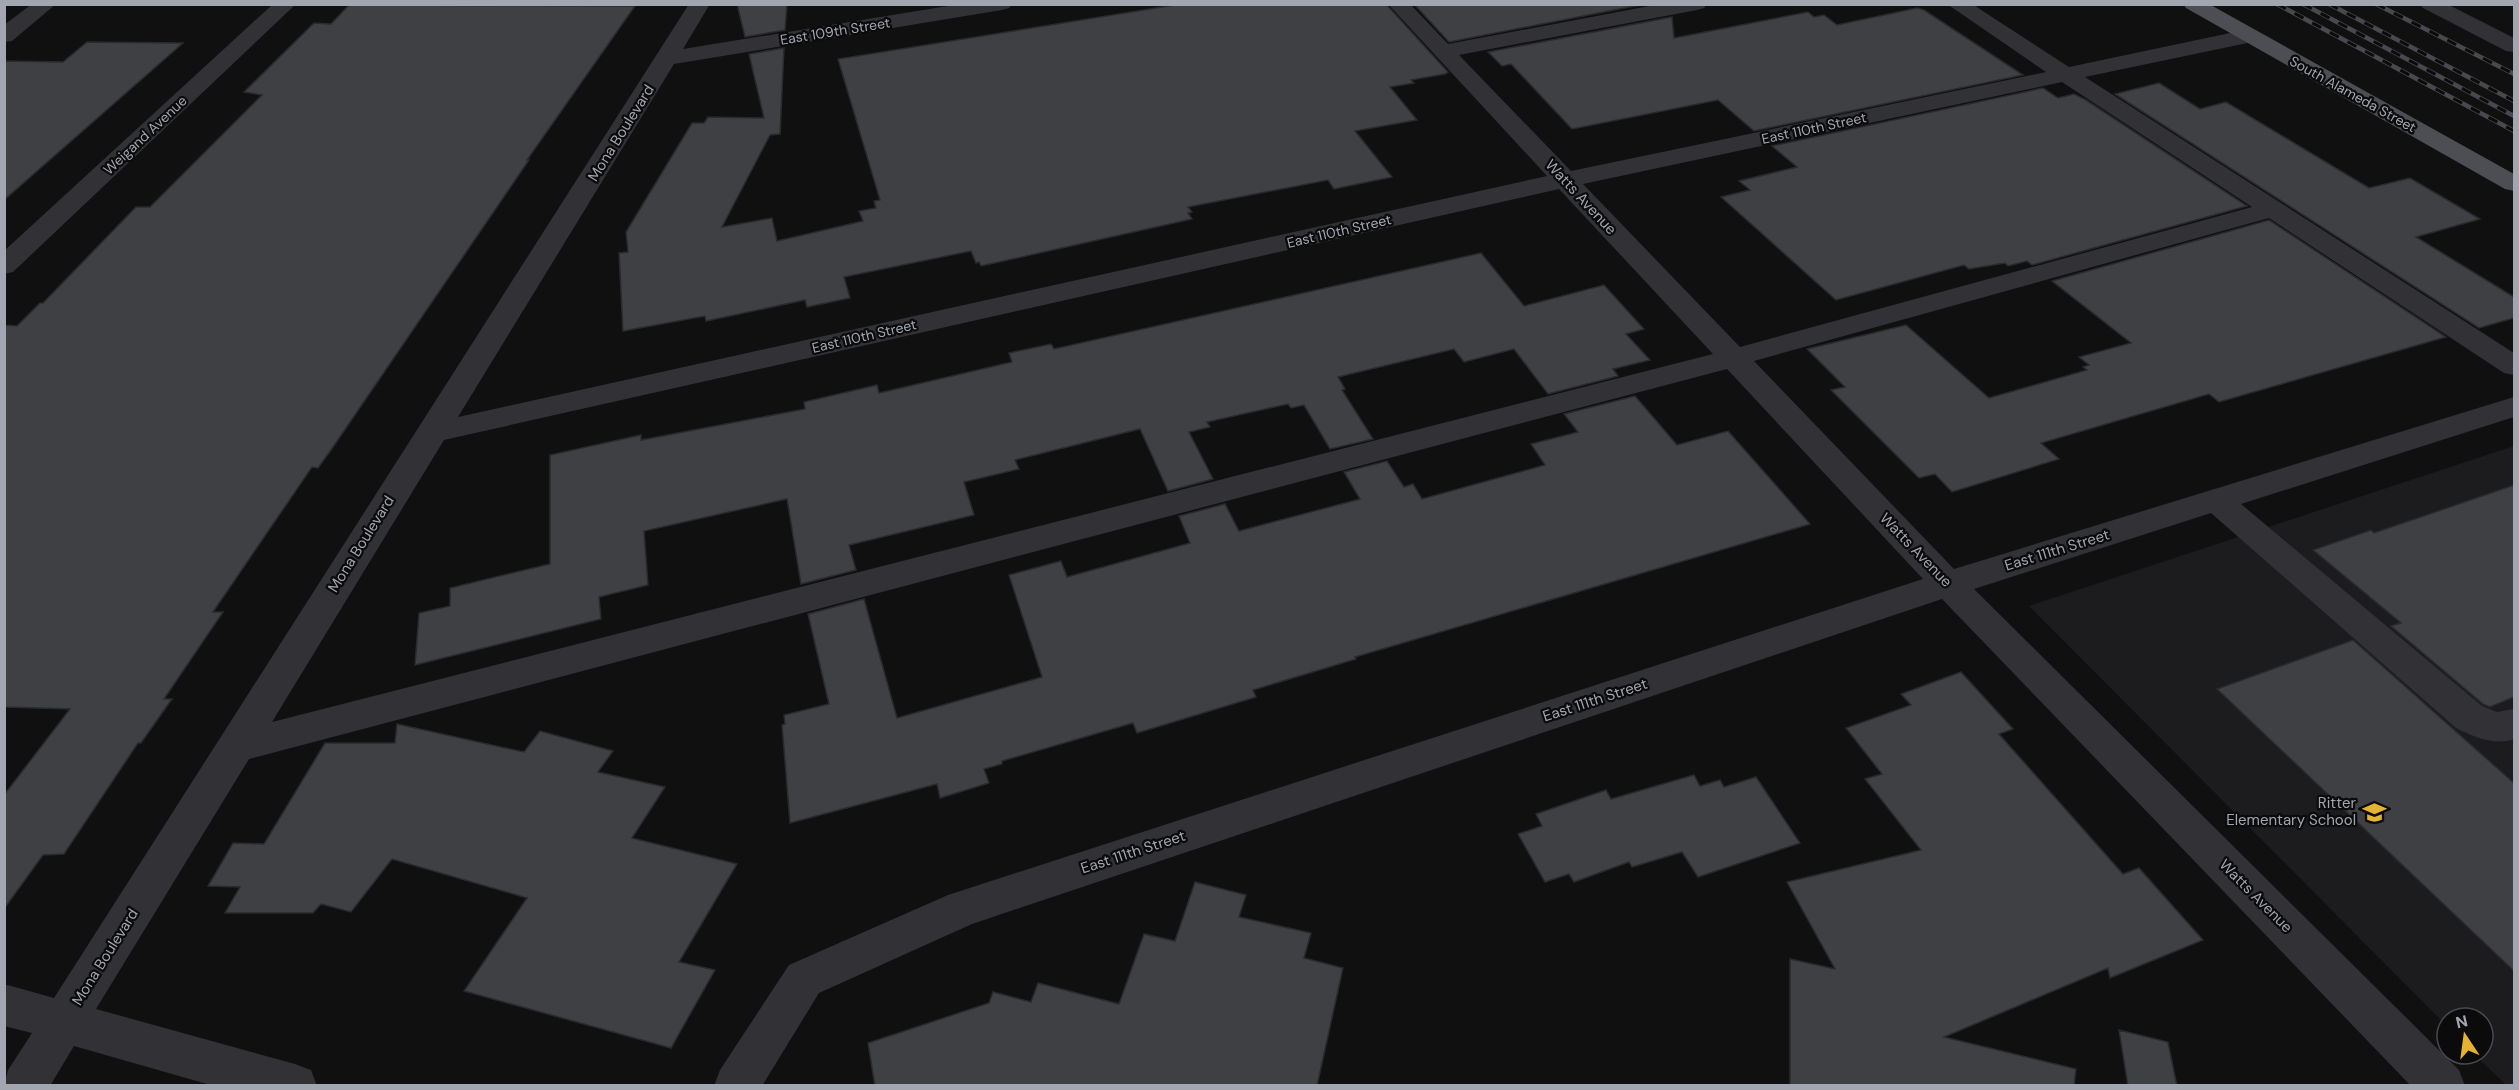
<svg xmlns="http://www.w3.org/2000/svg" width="2519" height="1090" font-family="'DM Sans',sans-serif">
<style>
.built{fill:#1c1c1e}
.building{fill:#3f4044;stroke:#2a2a2d;stroke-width:1.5}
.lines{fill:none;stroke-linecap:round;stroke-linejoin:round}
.minor{fill:#313136;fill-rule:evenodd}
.major{fill:#4d4e54;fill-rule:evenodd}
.rail-casing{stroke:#48494f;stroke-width:4.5}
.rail{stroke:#0b0b0c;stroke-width:3;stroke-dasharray:10;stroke-linecap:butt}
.labels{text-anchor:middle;stroke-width:4.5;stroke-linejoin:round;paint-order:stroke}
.far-street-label{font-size:14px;fill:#a2a6b1;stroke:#0b0b0c}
.street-label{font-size:15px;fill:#a2a6b1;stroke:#0b0b0c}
.poi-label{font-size:15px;fill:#a2a6b1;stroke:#0b0b0c;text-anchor:end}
</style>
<rect width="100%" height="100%" fill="#101011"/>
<!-- built -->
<path class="built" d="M2514 446V1085H2506L2474 1054H2483V1018H2447V1026L2029 606Z"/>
<!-- building -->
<path class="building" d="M737 4H787L785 30 745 37Z
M1181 4H1386L1448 72 1445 74 1411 80 1414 83 1390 87 1417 120 1355 131 1392 177 1334 189 1328 180 1188 207 1192 212 1188 213 1192 219 981 266 979 262 976 263 971 251 844 277 850 298 807 307 805 300 706 321 705 316 623 331 619 253 628 252 626 232 692 123H704L708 117 764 118 749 54 784 48 780 134 770 135 722 227 772 218 777 241 863 221 859 211 876 208 874 201 880 200 838 59Z
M1414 4H1645L1449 42Z
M349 5 635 6 527 160H529L331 450 318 468 312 467 213 612H223L164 699H172L141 743H138L64 854 43 855 4 909V795L70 709 4 707V325L17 326 40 303H43L136 207H150L262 95 244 92 314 23 331 24Z
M1917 8 1924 10 2023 75 1754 131 1718 100 1572 129 1511 64 1502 66 1488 52 1672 17 1674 38 1808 12 1814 17 1824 15 1837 25Z
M87 42 183 43 4 200V61L63 62Z
M2159 83 2200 109 2226 102 2369 188 2410 178 2480 219 2416 237 2514 297V318L2479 328 2115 94Z
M2043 88 2058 98 2074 94 2086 100 2247 206 2032 265 2027 261 2008 266 2005 263 1969 269 1964 265 1836 300 1721 197 1750 190 1739 181 1797 167 1772 146Z
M2269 220 2446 337 2219 402 2209 394 2041 443 2059 459 1952 492 1935 474 1919 478 1831 390 1845 387 1807 349 1906 325 1989 398 2087 370 2083 367 2089 365 2079 357 2131 343 2052 281Z
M1481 253 1524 306 1604 285 1644 329 1626 334 1650 360 1613 369 1618 376 1548 394 1514 349 1464 362 1454 349 1338 377 1345 389 1342 390 1373 439 1330 449 1304 405 1291 408 1288 404 1207 422 1210 427 1189 432 1213 479 1168 491 1140 429 1015 460 1019 469 964 482 974 515 849 545 856 570 801 584 787 499 644 531 648 585 599 597 601 619 415 665 419 613 450 606V588L550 564V455L641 435V440L805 409 804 402 877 385 879 393 1012 362 1009 353 1051 344 1054 349Z
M1635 396 1677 445 1728 431 1810 524 1355 657 1356 659 1253 690 1256 697 1137 733 1133 723 1002 761V764L984 769 989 783 940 798 937 784 790 823 782 725 785 724 784 715 829 704 808 614 864 599 897 718 1042 677 1009 575 1061 561 1067 577 1190 543 1179 516 1225 504 1239 531 1360 499 1344 472 1387 461 1404 487 1413 484 1422 499 1545 465 1531 444 1578 432 1564 414Z
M2514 485V697L2490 707 2483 704 2391 626 2401 623 2313 550 2371 530 2374 533Z
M2353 640 2514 783V971L2217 689Z
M1961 672 2013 729 1999 734 2123 874 2139 868 2203 940 2110 978 2108 968 1944 1037 2076 1069 2074 1086H1790V959L1835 969 1787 882 1921 850 1865 779 1882 774 1846 728 1911 705 1901 694Z
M397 724 524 752 540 731 613 751 598 772 665 787 632 838 737 864 679 962 715 970 671 1048 464 991 527 898 392 859 351 912 321 904 313 913H225L240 887 208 886 233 843 264 844 325 743H395Z
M1694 775 1700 786 1720 780 1724 787 1756 777 1800 843 1698 877 1682 852 1632 867 1629 862 1574 882 1569 874 1545 882 1518 834 1542 826 1536 814 1606 790 1611 799Z
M1195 882 1246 895 1239 917 1311 933 1304 958 1343 968 1317 1086H875L868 1043 989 1003 993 992 1031 1002 1038 983 1119 1004 1144 934 1175 941Z
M2119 1030 2168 1042 2177 1086H2128Z"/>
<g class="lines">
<!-- minor -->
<path class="minor" d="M32 4H56L12 41 4 42V25Z
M273 4H296L13 272 4 274V251Z
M689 4H710L683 49 960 4H1012L1009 8 1002 10 674 64 458 417 1547 176 1388 4H1410L1448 44 1660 4H1707L1704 8 1697 10 1459 55 1571 171 2046 72 1947 4H1972L2069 67 2249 29 2257 31 2260 36 2257 41 2085 77 2514 353V375L2504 373 2269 218 1754 361 1954 569 2514 397V417L2241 504 2482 706 2497 712 2514 709V739C2494 746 2474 737 2456 728L2211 513 1974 589 2459 1070 2465 1086H2411L1942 599 972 924 819 993 762 1086H714L720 1070 789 965 948 895 1923 579 1727 369 249 759 96 1009 295 1064 311 1070 317 1086H214L74 1046 50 1086H4L8 1070 32 1033 4 1026V984L54 998ZM2062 82 2252 207 1740 347 1583 184ZM1559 189 1713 354 272 722 444 440Z
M2420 4H2447L2514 38V52L2506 51 2423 8Z"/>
<!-- major -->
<path class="major" d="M2183 4H2209L2514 174V191L2505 189 2186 8Z"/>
<defs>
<path id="rail" d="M2277 4 2514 131
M2303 4 2514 116
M2329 4 2514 101
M2376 4 2514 74"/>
</defs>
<!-- rail casing -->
<use href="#rail" class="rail-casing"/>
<!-- rail -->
<use href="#rail" class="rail"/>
</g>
<!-- icons -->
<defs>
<symbol id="school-bare" viewBox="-9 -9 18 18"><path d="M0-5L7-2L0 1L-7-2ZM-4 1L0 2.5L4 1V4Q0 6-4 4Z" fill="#e5b333" stroke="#0b0b0c" stroke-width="2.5" paint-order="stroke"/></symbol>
</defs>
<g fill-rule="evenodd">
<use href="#school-bare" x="2358" y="796" width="33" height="33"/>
</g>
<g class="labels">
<!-- far-street labels -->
<g class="far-street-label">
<text transform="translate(835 31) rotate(-9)" y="5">East 109th Street</text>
<text transform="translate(2353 94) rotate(29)" y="5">South Alameda Street</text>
<text transform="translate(1814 128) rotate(-12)" y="5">East 110th Street</text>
<text transform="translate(145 135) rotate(-43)" y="5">Weigand Avenue</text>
<text transform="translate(1339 231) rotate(-13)" y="5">East 110th Street</text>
<text transform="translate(864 336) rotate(-13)" y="5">East 110th Street</text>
</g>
<!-- street labels -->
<g class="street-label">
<text transform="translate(621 133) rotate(-58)" y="5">Mona Boulevard</text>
<text transform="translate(1581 197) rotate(47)" y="5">Watts Avenue</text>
<text transform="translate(361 544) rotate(-58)" y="5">Mona Boulevard</text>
<text transform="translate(1916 550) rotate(46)" y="5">Watts Avenue</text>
<text transform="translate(2057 550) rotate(-17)" y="5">East 111th Street</text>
<text transform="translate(1595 700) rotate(-18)" y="5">East 111th Street</text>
<text transform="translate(1133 852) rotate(-18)" y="5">East 111th Street</text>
<text transform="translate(2256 896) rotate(45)" y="5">Watts Avenue</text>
<text transform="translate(105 957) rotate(-58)" y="5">Mona Boulevard</text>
</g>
<!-- poi labels -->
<g class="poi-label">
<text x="2356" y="808">Ritter<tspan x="2356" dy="17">Elementary School</tspan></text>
</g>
</g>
<!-- border -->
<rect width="2519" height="1090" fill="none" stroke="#a2a6b1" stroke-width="12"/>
<!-- north arrow -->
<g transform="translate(2465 1036) rotate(347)"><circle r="28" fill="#0b0b0c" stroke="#47494e" stroke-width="1.5"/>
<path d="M0-4.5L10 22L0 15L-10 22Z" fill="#e5b333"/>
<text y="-9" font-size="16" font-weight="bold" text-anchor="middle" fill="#a2a6b1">N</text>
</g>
</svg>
